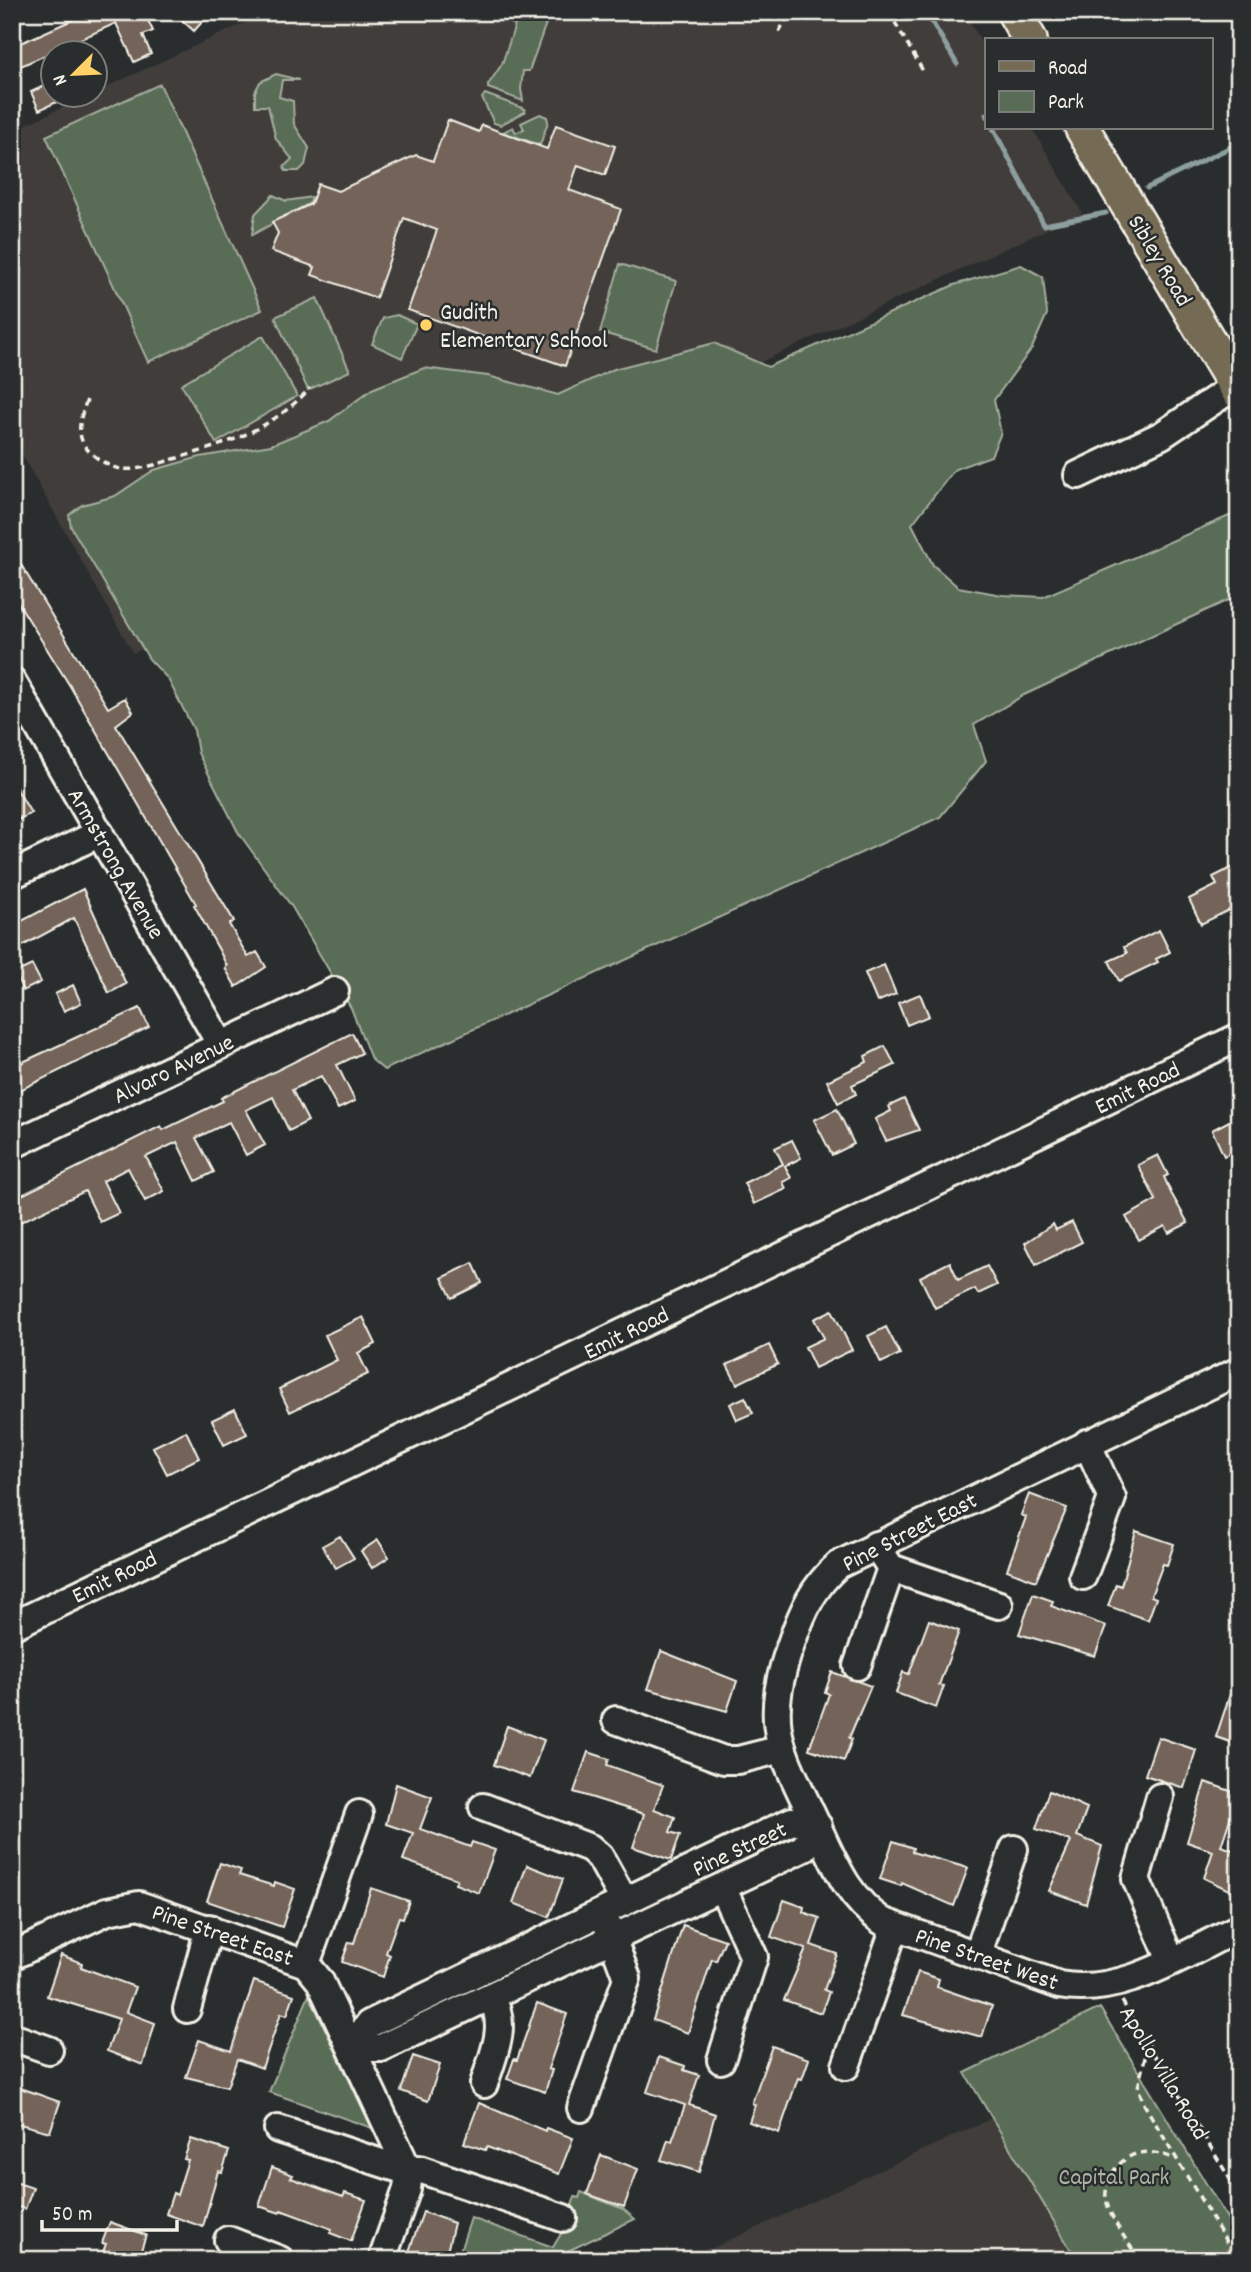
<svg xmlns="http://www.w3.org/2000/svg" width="1251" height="2272" font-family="Dekko,sans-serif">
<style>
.built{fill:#403e3b}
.green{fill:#596c56;stroke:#a6ae9f;stroke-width:2}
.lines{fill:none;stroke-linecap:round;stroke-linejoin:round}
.stream{stroke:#8d9e9e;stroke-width:5}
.building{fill:#736459;stroke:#f4f1e8;stroke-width:2}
.minor-casing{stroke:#f4f1e8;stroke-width:32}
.major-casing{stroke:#f4f1e8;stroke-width:38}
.path{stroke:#f4f1e8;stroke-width:3.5;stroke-dasharray:7 5;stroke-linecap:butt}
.minor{stroke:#2a2d2e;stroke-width:26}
.major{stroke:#756b52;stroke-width:33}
.poi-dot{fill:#ffd166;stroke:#2a2d2e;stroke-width:2.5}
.labels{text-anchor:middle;stroke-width:5;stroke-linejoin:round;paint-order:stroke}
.street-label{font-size:24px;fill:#f4f1e8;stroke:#2a2d2e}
.poi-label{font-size:24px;fill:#f4f1e8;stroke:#2a2d2e;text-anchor:start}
.park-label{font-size:24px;fill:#aeb5a6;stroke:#2a2d2e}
</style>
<rect width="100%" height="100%" fill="#2a2d2e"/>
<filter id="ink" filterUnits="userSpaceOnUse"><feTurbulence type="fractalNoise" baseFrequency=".0143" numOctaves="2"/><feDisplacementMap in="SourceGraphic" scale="14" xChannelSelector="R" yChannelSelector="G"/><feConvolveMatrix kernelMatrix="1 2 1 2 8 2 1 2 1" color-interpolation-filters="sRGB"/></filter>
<g filter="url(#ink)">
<!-- built -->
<path class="built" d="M268 12H964L987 51V128H1032L1082 213 133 653 12 437V131Z
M992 2118 1077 2260H687Z"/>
<!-- green -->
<path class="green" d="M512 12H550L529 71H523L521 89 523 101 488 88V85L502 64 515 25 507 21Z
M276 74 299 80H282L279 97 293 101 294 124 309 148 305 165 299 171H286L284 167 292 159 276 139 268 106H255V92L260 82Z
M160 84 262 310 148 362 46 136Z
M485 94 525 109V112L500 125 494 123 482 98Z
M540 114 547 117 548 122 540 145 503 132 513 127 516 133 524 129 521 123Z
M273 195 286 201 312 197 310 203 252 235 255 214Z
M620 264 676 281 656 349 600 332Z
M1021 265 1043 277 1047 314 1032 348 994 400 1001 433 991 456 955 469 912 524 933 565 958 587 1002 595 1043 597 1236 513 1239 595 1024 695 974 725 986 761 940 817 384 1070 371 1059 351 1008 292 907 238 832 198 753 194 730 168 679 149 659 71 527 69 515 82 505 115 496 154 470 200 457 271 445 329 421 372 389 424 368 488 376 558 395 614 369 714 343 768 367 954 285Z
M317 298 350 371 308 390 275 317Z
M397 315 417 324 402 358 372 344 383 318Z
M263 336 297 396 216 443 181 384Z
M309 1995 372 2128 269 2092Z
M1100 2008 1239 2238V2260H1077L965 2073Z
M581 2192 623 2209 635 2219 549 2260H457L471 2218 553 2247 564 2229 570 2231 572 2223 567 2219 575 2197 579 2198Z"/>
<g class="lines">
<!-- stream -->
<path class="stream" d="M926 12 957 64
M986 114 987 117
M993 128 1044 225 1106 213
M1147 188 1239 143"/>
</g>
<!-- building -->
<path class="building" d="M90 12H144L153 31 143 35 151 54 134 62 116 23 12 70V47Z
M173 12H211L194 31Z
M48 84 57 102 39 110 31 92Z
M448 120 479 132 482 125 547 149 556 125 615 146 605 175 578 165 569 190 621 209 565 366 408 310 437 230 404 218 376 298 312 275 315 267 271 251 278 233 272 222 311 204 318 184 338 191 416 155 433 161Z
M12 550 108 708 125 698 133 712 116 725 234 921 229 924 248 957 257 952 266 967 236 987 225 968 227 966 219 950 194 905 196 904 70 686 12 593Z
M12 781 31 813 12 823Z
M1239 864V929L1229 910 1201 924 1189 899 1217 885 1213 877Z
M83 889 126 984 109 993 74 918 17 949 12 940V926Z
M1159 930 1170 952 1156 959 1158 962 1119 981 1109 961 1127 953 1124 947Z
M32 965 41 982 23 991 15 973Z
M884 965 896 994 877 1002 865 973Z
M73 985 81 1003 64 1011 55 994Z
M920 994 929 1016 907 1025 898 1003Z
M140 1008 149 1027 12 1094V1067Z
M352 1033 362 1053 337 1065 355 1101 338 1109 321 1076 292 1090 308 1121 289 1131 273 1097 246 1110 265 1145 246 1155 229 1122 196 1138 214 1172 196 1181 177 1142 146 1157 164 1191 145 1201 128 1168 103 1181 119 1213 100 1222 85 1191 12 1226V1186L18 1197 161 1126 163 1130 223 1101 221 1098Z
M885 1046 895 1065 852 1085 856 1094 838 1103 827 1081 867 1062 865 1056Z
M904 1099 919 1130 886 1141 875 1119 891 1111 889 1106Z
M837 1109 854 1144 832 1155 814 1120Z
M1239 1116V1149L1224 1156 1212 1130Z
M792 1140 801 1158 785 1166 791 1178 783 1182 786 1189 754 1204 744 1183 783 1164 775 1148Z
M1158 1155 1168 1175 1164 1177 1171 1193 1188 1223 1169 1233 1165 1226 1139 1240 1126 1217 1156 1200 1138 1165Z
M1072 1222 1082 1242 1036 1265 1025 1243 1053 1224 1056 1230Z
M950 1262 958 1280 987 1266 997 1285 978 1294 975 1289 935 1308 920 1277Z
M473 1263 482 1283 452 1298 442 1278Z
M832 1310 852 1350 815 1368 805 1347 824 1338 814 1319Z
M363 1317 376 1344 358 1353 368 1374 290 1412 279 1389 337 1360 325 1335Z
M886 1327 900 1354 881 1363 868 1336Z
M769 1345 778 1364 737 1384 727 1365Z
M745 1397 753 1413 737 1420 730 1404Z
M235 1409 247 1434 224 1445 212 1420Z
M186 1431 199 1458 167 1474 153 1447Z
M1029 1494 1067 1508 1036 1581 1007 1570 1026 1517 1021 1515Z
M1136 1531 1174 1544 1167 1565 1163 1564 1151 1596 1156 1598 1148 1620 1108 1606 1116 1584 1121 1586Z
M340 1536 354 1558 336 1568 322 1546Z
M378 1540 389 1557 372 1568 361 1551Z
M1033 1594 1053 1601 1051 1606 1106 1626 1095 1656 1019 1634Z
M929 1620 959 1631 939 1685 944 1686 936 1708 896 1693 903 1672 909 1674Z
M661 1651 737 1681 727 1711 648 1689Z
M832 1672 871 1686 849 1738 852 1739 844 1761 809 1749 829 1694 825 1692Z
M1236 1676 1239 1677V1745L1216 1737Z
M507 1726 544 1740 530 1778 494 1765Z
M1158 1737 1196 1750 1184 1788 1145 1775Z
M588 1752 609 1759 607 1765 663 1785 654 1809 675 1817 670 1832 680 1835 671 1860 633 1847 644 1814 574 1792Z
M1205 1782 1239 1794V1805L1234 1817 1231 1816 1221 1846 1239 1852V1895L1204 1878 1213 1851 1187 1842Z
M396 1784 432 1797 420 1829 470 1847 472 1842 495 1850 479 1893 455 1884 457 1879 403 1860 413 1833 386 1824Z
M1049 1791 1087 1808 1077 1836 1102 1846 1086 1904 1049 1891 1071 1841 1036 1829Z
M893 1841 913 1848 912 1852 968 1868 954 1906 902 1883 901 1886 880 1879Z
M220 1863 241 1870 239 1875 274 1886 275 1882 295 1889 282 1927 207 1901Z
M527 1865 563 1879 549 1917 513 1903Z
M371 1888 409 1901 403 1918 399 1917 386 1953 390 1955 383 1977 342 1962 349 1942 354 1943Z
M784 1900 804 1907 803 1912 820 1918 811 1945 837 1954 824 1990 829 1992 821 2013 784 2000 806 1949 771 1937Z
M683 1925 725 1940 716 1961 712 1959 688 2033 653 2020Z
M61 1955 82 1963 81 1967 135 1987 126 2012 155 2023 143 2065 107 2051 119 2019 47 1996Z
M918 1972 939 1979 937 1987 992 2006 982 2037 903 2015Z
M254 1981 294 1995 287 2015 281 2013 262 2068 237 2059 227 2087 186 2077 199 2040 231 2051Z
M537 2003 567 2014 548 2069 552 2070 545 2092 507 2079 514 2059 517 2060Z
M772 2046 809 2059 802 2079 798 2078 779 2133 749 2122 755 2105 752 2103Z
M413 2056 440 2065 428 2101 401 2091Z
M659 2057 685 2066 684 2070 699 2075 689 2105 715 2114 699 2172 661 2160 668 2140 672 2141 685 2105 647 2092Z
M12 2085 60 2102 50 2132 12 2122Z
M479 2103 545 2131 546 2128 573 2138 559 2174 487 2147 485 2150 464 2143Z
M191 2139 229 2151 222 2172 218 2171 203 2227 166 2214 173 2193 177 2195 188 2160 184 2159Z
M601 2155 638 2169 624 2207 587 2194Z
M272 2167 293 2175 291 2178 343 2197 345 2193 366 2200 351 2241 330 2233 332 2229 281 2210 280 2213 259 2206Z
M12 2181 33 2188 25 2209 12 2205Z
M423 2212 454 2223 445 2260H406Z
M110 2222 146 2235 139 2256 134 2260H100L106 2244 102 2243Z"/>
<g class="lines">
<defs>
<path id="minor" d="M1078 475 1162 435 1235 386
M12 681 221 1045
M12 875 100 833
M12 1145 335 991
M1239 1371 838 1565C813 1587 803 1610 792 1641 761 1728 781 1748 817 1826 835 1864 847 1897 882 1921L1059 1985C1123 1997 1183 1954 1239 1928
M891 1568 999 1605
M1083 1576 1112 1498 1087 1443
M12 1626 1239 1037
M857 1666 891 1568 876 1545
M616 1720 724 1760H738L782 1749
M1160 1797 1136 1879 1171 1960
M483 1807 590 1848 600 1857 625 1902
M12 1956 107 1911 139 1905 306 1964 320 1981 409 2172 407 2189 382 2260
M977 1956 1014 1849
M306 1964 359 1814
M187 2009 209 1928
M12 2037 49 2050
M352 2048 369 2024 792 1821 818 1826
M352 2048H381L804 1848 818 1826
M721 2060 754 1957 722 1887
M846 2066 895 1927
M484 2084C494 2052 508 2026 491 1996
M581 2108 627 1978 607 1924
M278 2129 409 2172 419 2169 563 2218
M228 2240 280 2260"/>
<path id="major" d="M1014 12 1030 40
M1082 128 1239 392"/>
</defs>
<!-- minor casing -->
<use href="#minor" class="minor-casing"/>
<!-- major casing -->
<use href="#major" class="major-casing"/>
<!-- path -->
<path class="path" d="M889 12 923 71
M779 32 790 12
M87 400C79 419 74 439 92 454 101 461 109 467 121 469 138 471 157 464 174 459 225 445 273 429 310 388
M1122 2001 1239 2194
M1148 2045 1138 2087 1144 2104 1237 2260
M1139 2260C1129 2242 1108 2218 1106 2197 1105 2189 1109 2178 1113 2172 1130 2148 1150 2149 1175 2159"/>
<!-- minor -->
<use href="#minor" class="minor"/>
<!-- major -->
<use href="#major" class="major"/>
</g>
</g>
<!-- markers -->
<circle class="poi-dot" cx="426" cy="325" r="7"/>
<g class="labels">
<!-- street labels -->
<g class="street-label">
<text transform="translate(1161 260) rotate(59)" y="8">Sibley Road</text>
<text transform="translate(117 863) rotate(60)" y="8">Armstrong Avenue</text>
<text transform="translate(173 1068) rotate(-26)" y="8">Alvaro Avenue</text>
<text transform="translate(1137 1087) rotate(-26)" y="8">Emit Road</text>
<text transform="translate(626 1332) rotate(-26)" y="8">Emit Road</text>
<text transform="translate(909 1531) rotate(-27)" y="8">Pine Street East</text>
<text transform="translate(114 1576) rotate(-26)" y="8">Emit Road</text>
<text transform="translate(739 1848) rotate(-25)" y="8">Pine Street</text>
<text transform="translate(223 1934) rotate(19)" y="8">Pine Street East</text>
<text transform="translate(987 1958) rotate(19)" y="8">Pine Street West</text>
<text transform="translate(1165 2072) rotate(59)" y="8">Apollo Villa Road</text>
</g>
<!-- poi labels -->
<g class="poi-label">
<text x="440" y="319">Gudith<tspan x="440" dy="28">Elementary School</tspan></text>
</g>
<!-- park labels -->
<g class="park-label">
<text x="1114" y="2184">Capital Park</text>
</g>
</g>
<!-- margin -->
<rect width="1251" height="2272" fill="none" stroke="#2a2d2e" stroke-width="42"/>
<rect x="21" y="21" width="1209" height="2230" fill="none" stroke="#f4f1e8" stroke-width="2.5" filter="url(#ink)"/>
<!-- legend -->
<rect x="985" y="38" width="228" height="91" fill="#2a2d2e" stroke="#7b7b78" stroke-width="2"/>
<rect x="999" y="61" width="35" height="10" fill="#756b52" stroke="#7b7b78" stroke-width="2"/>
<text x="1048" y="74" font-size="21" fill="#f4f1e8">Road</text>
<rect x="999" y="91" width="35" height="21" fill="#596c56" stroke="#7b7b78" stroke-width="2"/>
<text x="1048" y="108" font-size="21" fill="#f4f1e8">Park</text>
<!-- north arrow -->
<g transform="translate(74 74) rotate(246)"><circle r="33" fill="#2a2d2e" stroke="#7b7b78" stroke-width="2"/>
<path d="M0-5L12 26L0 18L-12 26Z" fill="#ffd166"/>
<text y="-10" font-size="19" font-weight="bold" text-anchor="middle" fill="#f4f1e8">N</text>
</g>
<!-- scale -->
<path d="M42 2220v10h135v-10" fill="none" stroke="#f4f1e8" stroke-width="3.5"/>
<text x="52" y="2220" font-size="21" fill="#f4f1e8" stroke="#2a2d2e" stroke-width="5" paint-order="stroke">50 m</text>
</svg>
